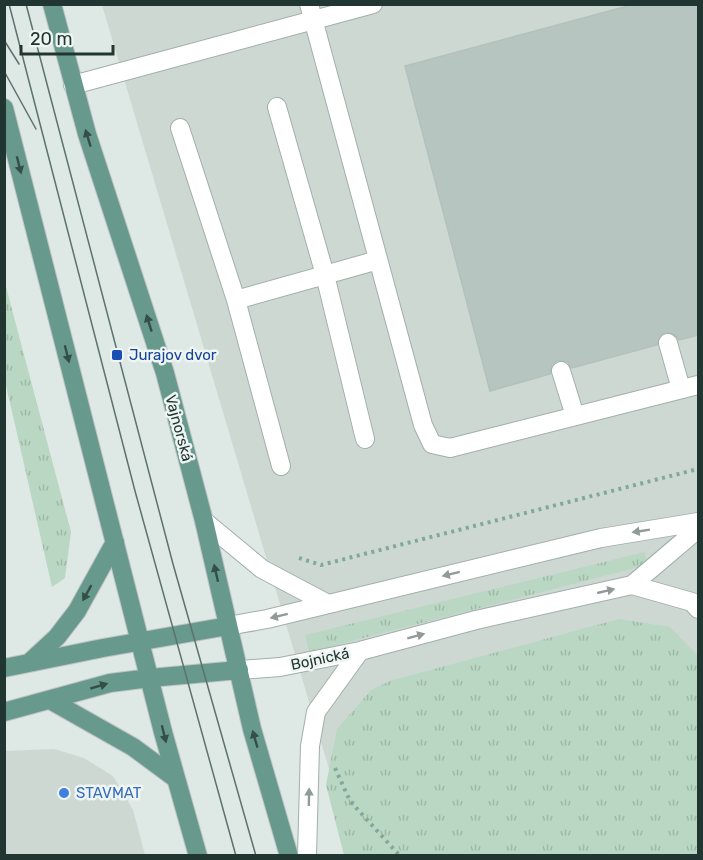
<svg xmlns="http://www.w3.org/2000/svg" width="703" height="860" font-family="Rubik,sans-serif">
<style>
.built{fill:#cdd8d3}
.grass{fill:url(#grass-tufts)}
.building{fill:#b7c5c0;stroke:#b2c1bb;stroke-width:1.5}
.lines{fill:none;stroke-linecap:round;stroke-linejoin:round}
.minor-casing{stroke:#a2afab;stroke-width:20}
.major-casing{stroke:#bdc3c1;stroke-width:20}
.path{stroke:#82a89d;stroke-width:4;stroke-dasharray:3 4.5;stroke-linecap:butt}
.minor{stroke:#fff;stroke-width:18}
.major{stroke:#67998d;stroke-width:18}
.tram{stroke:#5c726c;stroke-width:1.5}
.oneway{fill:#334f48}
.oneway2{fill:#909a98}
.transit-dot{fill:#1a4fb4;stroke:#eef5f2;stroke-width:2}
.shop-dot{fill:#3f7fe0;stroke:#eef5f2;stroke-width:2}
.labels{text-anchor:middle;stroke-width:5;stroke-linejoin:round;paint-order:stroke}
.transit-label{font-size:15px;fill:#164399;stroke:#eef5f2;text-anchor:start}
.street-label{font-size:15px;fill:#223631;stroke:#eef5f2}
.shop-label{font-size:15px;fill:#366cbe;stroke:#eef5f2;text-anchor:start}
</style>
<defs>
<pattern id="grass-tufts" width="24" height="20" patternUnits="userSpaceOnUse" patternTransform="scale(1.5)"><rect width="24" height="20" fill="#b9d7c2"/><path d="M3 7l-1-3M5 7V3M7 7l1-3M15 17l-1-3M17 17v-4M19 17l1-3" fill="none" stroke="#9fb9a7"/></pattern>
</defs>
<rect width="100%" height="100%" fill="#dee8e4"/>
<!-- built -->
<path class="built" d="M102 5H698V855L332 779Z
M54 749 84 758 113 776 133 810 145 855H5V751Z"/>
<!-- grass -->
<path class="grass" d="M5 283 71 532 65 578 52 587 5 381Z
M645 552 647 565 309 652 305 635Z
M619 619 670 627 698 656V855H344L326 785 337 729 371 690 390 681Z"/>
<!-- building -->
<path class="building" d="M635 4H699V335L679 340 675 335 666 332 660 336 657 345 572 368 568 362 558 360 552 364 550 374 490 391 405 66Z"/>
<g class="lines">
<defs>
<path id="minor" d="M309 4 423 425 432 444 450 448 698 385
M73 85 373 4
M277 107 325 275 365 439
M180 128 236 300 281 466
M236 300 378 260
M668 343 681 389
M561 371 575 416
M204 521 262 569 328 604
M632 585 692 602 698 609
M228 626 267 619 601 538 698 522
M239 670 280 667 360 651 476 620 632 585 698 529
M307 856 310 746 316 712 360 651"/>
<path id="major" d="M52 4 87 134 165 373 204 521 252 729 289 856
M4 108 163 732 198 856
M31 661 57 637 77 611 115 542
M4 668 103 648 228 626
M50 700 133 747 175 778
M4 712 110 683 150 678 239 670"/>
</defs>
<!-- minor casing -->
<use href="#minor" class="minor-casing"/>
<!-- major casing -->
<use href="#major" class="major-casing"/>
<!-- path -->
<path class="path" d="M299 558 321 565 698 469
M335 768 350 801 400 856"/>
<!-- minor -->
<use href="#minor" class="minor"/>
<!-- major -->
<use href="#major" class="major"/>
<!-- tram -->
<path class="tram" d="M9 4 135 491 236 856
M26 4 173 564 256 856
M4 40 19 64
M4 71 36 129"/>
</g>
<!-- one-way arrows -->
<defs><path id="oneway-solid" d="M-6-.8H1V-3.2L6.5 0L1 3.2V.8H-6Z" transform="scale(1.5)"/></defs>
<g class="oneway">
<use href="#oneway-solid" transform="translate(88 138) rotate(-107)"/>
<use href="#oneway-solid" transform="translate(19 165) rotate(76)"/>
<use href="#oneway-solid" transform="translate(149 323) rotate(-107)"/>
<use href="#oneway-solid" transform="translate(67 354) rotate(76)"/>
<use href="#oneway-solid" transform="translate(216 573) rotate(-103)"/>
<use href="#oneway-solid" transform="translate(87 593) rotate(119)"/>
<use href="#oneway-solid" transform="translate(99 686) rotate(-16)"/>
<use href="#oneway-solid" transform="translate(164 734) rotate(76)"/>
<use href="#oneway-solid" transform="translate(255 739) rotate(-106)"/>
</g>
<g class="oneway2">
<use href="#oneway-solid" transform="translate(641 531) rotate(171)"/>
<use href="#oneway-solid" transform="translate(451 574) rotate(166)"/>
<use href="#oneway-solid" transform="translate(606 591) rotate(-13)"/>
<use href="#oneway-solid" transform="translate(279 616) rotate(166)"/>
<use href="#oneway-solid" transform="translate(416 636) rotate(-15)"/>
<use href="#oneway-solid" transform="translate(309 797) rotate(-89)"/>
</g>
<!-- markers -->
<rect class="transit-dot" x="111" y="349" width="12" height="12" rx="3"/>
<circle class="shop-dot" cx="64" cy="793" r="6"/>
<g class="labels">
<!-- transit labels -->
<g class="transit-label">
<text x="129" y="360">Jurajov dvor</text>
</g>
<!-- street labels -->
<g class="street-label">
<text transform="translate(179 428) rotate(75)" y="5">Vajnorská</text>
<text transform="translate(320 659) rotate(-12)" y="5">Bojnická</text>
</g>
<!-- shop labels -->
<g class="shop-label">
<text x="76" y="798">STAVMAT</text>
</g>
</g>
<!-- border -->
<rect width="703" height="860" fill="none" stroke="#223631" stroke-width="12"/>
<!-- scale -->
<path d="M21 45v9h92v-9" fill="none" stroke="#223631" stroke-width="3"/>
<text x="30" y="45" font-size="18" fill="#223631" stroke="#eef5f2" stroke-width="4.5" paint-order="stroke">20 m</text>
</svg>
